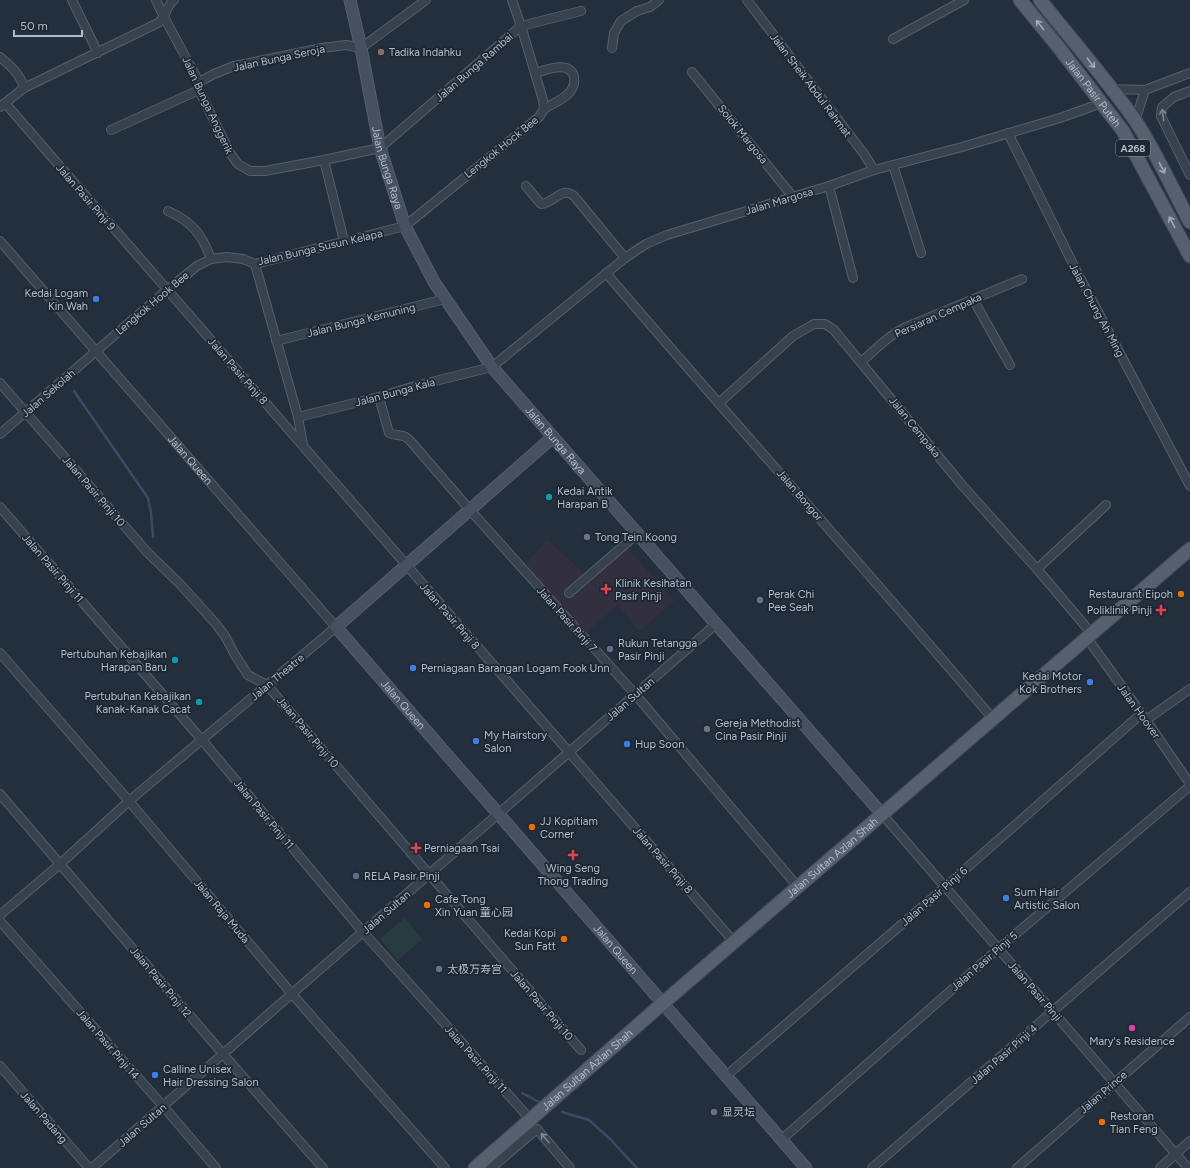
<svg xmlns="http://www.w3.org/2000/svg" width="1190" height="1168" font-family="Figtree,'Noto Sans SC',sans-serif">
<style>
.medical{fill:#32303f}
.green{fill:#263c3f}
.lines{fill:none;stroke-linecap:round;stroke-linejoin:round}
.stream{stroke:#394c67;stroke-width:2.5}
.minor-casing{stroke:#565f6c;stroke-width:10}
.secondary-casing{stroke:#565f6c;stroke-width:13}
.primary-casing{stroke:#414a57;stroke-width:15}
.minor{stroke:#38414e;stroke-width:8}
.secondary{stroke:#465061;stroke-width:11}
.primary{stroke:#56606e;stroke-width:13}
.oneway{stroke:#a1aab7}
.oneway2{stroke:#7c8592}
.education-dot{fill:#8d6e63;stroke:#1d2633;stroke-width:1.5}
.shop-dot{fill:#3f7fe0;stroke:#1d2633;stroke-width:1.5}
.culture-dot{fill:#0f9aa8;stroke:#1d2633;stroke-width:1.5}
.worship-dot{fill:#6b7280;stroke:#1d2633;stroke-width:1.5}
.health-dot{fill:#e0444e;stroke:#1d2633;stroke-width:1.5}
.food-dot{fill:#e8710a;stroke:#1d2633;stroke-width:1.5}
.service-dot{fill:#5c6f8a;stroke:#1d2633;stroke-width:1.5}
.hotel-dot{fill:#d1479c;stroke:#1d2633;stroke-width:1.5}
.labels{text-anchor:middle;stroke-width:3.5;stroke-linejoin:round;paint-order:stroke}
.shield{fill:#1d2633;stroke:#878f9c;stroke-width:1}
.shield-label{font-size:10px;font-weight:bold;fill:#b4bcc9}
.poi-label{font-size:11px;fill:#b4bcc9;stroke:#1d2633;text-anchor:start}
.street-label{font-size:11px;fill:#b4bcc9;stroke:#1d2633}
</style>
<rect width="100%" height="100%" fill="#242f3e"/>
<!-- medical -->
<path class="medical" d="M547 539 589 578 626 546 674 601 639 631 618 605 587 632 525 565Z"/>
<!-- green -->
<path class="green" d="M405 918 422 939 398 960 380 939Z"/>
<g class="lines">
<!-- stream -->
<path class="stream" d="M74 391 148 498 151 513 153 537
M522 1093 539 1102
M562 1112 589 1120 609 1138 637 1168"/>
<defs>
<g id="minor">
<path d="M72 0 98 53"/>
<path d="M156 0 164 17 199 82V90L230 153 238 164 250 171H265L324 160 380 148 521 26 581 11"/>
<path d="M747 0 864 154 874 170"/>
<path d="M893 39 964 0"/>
<path d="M612 48 614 33 621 21 637 11 650 7 659 0"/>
<path d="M0 57C11 66 20 74 24 88"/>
<path d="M692 72 793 197"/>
<path d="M535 73C546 70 570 60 574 77 575 82 573 88 570 92 563 100 552 104 544 109"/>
<path d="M199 82 214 74 234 66 322 48 346 45 361 48 426 0"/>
<path d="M1110 89 1145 90 1190 73"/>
<path d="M1190 91 1174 97 1162 107 1161 116 1190 175"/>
<path d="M5 103 734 942"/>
<path d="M0 107 24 88 158 23C160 21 162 20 163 18 167 12 167 5 174 0"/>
<path d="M1135 121 1145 90"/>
<path d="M111 130 199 90"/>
<path d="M1008 133 1076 270 1190 486"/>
<path d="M324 160 344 241"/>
<path d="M893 165 921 253"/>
<path d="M526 186 541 204C551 204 559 191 568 193 570 193 572 195 574 196L625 258"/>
<path d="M829 186 853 278"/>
<path d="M168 211C192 222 202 234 211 259"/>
<path id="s1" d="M0 241 336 627 129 801 60 864 0 915"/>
<path d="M255 264 298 417 303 445"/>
<path d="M606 273C734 423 866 569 993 719"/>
<path d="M973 299 1010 365"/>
<path d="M276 341 445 299"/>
<path d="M861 362C876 349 889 335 906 327L1022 279"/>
<path d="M0 383 148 553 180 584 216 624 225 636 235 655 248 675 267 685 429 874 581 1050"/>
<path d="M379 397 389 433C401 438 402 431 413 444L470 510 635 694 798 887"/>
<path d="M719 403 793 336 814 324H825L834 330 962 485 1037 569 1092 634"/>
<path d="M298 417 379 397 415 386 492 367 625 258 646 244 667 235 829 186 874 170 962 147 1060 118 1102 103"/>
<path d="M0 434 167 290 197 266 211 259 227 257 243 259 255 264 405 226 539 117 544 109 543 100 521 26 512 0"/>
<path d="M0 507 202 740 363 932 530 1119"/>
<path d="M1037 569 1106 505"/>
<path d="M569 593 637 534"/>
<path d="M1087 638 1146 720 1190 784"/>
<path d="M0 653 129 801 292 994 445 1168"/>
<path d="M1146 720 1190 689"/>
<path d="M0 794 223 1054 323 1168"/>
<path d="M882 814 1188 1168"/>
<path d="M0 921 163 1106 216 1168"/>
<path d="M0 1066 89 1168"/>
<path d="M726 1076 945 887 1141 714"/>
<path d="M781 1140 998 949 1190 786"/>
<path d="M92 1168 716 624"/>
<path d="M491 1168 537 1129 570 1168"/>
<path d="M872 1168 1190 892"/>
<path d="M1017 1168 1190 1017"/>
<path d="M1160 1168 1190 1141"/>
</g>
<g id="secondary">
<path id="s2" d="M350 0 361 48 380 148 405 226 434 282 492 367 882 814"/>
<path id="s3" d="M553 437 336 627 806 1168"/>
</g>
<g id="primary">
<path id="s4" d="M1020 0 1060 49 1123 131 1190 256"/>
<path d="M1040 0C1072 40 1106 79 1135 120 1156 152 1172 188 1190 222"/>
<path id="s5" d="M475 1168 663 1003 1190 549"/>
</g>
</defs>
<!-- minor casing -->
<use href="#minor" class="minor-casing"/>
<!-- secondary casing -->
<use href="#secondary" class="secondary-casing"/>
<!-- primary casing -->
<use href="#primary" class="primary-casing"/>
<!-- minor -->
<use href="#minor" class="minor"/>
<!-- secondary -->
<use href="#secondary" class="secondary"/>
<!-- primary -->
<use href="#primary" class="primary"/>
</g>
<!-- one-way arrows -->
<defs><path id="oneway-shaft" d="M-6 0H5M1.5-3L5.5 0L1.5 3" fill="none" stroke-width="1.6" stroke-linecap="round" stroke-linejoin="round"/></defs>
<g class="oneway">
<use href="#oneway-shaft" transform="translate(1040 25) rotate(-129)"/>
<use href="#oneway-shaft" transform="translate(1091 63) rotate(52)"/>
<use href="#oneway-shaft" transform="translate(1162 168) rotate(63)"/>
<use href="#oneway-shaft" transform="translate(1172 222) rotate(-118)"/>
</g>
<g class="oneway2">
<use href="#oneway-shaft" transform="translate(1163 115) rotate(-97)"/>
<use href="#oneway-shaft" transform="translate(545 1138) rotate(-131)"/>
</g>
<!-- markers -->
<circle class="education-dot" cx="381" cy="52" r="4"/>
<g class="shop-dot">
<circle cx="96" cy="299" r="4"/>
<circle cx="413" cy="668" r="4"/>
<circle cx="1090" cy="682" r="4"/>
<circle cx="476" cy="741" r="4"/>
<circle cx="627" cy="744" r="4"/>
<circle cx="1006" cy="898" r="4"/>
<circle cx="155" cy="1075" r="4"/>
</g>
<g class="culture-dot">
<circle cx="549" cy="497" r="4"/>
<circle cx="175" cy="660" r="4"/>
<circle cx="199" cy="702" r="4"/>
</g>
<g class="worship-dot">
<circle cx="587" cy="537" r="4"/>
<circle cx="760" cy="600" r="4"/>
<circle cx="707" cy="729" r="4"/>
<circle cx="439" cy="969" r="4"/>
<circle cx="714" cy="1112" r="4"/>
</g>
<g class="health-dot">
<path d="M604 583h4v4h4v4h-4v4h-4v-4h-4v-4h4z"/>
<path d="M1159 604h4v4h4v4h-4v4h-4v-4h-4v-4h4z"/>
<path d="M414 842h4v4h4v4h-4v4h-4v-4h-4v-4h4z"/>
<path d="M571 849h4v4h4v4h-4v4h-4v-4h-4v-4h4z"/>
</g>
<g class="food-dot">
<circle cx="1181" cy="594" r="4"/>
<circle cx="532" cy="827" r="4"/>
<circle cx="427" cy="905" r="4"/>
<circle cx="564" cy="939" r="4"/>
<circle cx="1102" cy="1122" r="4"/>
</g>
<g class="service-dot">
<circle cx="610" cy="649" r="4"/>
<circle cx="356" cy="876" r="4"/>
</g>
<circle class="hotel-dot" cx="1132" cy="1028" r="4"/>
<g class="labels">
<!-- shield labels -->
<rect class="shield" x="1116" y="140" width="34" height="16" rx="3"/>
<g class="shield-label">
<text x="1133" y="152">A268</text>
</g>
<!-- poi labels -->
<g class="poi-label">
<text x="389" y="56">Tadika Indahku</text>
<text x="88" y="297" text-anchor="end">Kedai Logam<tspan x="88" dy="13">Kin Wah</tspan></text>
<text x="557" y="495">Kedai Antik<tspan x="557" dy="13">Harapan B</tspan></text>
<text x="595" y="541">Tong Tein Koong</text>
<text x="615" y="587">Klinik Kesihatan<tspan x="615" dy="13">Pasir Pinji</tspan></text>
<text x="768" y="598">Perak Chi<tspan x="768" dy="13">Pee Seah</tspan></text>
<text x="1173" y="598" text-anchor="end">Restaurant Eipoh</text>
<text x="1152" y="614" text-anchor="end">Poliklinik Pinji</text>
<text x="618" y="647">Rukun Tetangga<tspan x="618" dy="13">Pasir Pinji</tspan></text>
<text x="167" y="658" text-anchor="end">Pertubuhan Kebajikan<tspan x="167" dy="13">Harapan Baru</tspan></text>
<text x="421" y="672">Perniagaan Barangan Logam Fook Unn</text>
<text x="1082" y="680" text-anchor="end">Kedai Motor<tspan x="1082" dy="13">Kok Brothers</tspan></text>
<text x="191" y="700" text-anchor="end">Pertubuhan Kebajikan<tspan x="191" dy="13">Kanak-Kanak Cacat</tspan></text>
<text x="715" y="727">Gereja Methodist<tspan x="715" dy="13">Cina Pasir Pinji</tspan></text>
<text x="484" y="739">My Hairstory<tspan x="484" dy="13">Salon</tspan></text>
<text x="635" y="748">Hup Soon</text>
<text x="540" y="825">JJ Kopitiam<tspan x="540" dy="13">Corner</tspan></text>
<text x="424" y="852">Perniagaan Tsai</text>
<text x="573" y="872" text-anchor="middle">Wing Seng<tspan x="573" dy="13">Thong Trading</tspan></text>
<text x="364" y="880">RELA Pasir Pinji</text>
<text x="1014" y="896">Sum Hair<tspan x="1014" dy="13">Artistic Salon</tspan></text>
<text x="435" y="903">Cafe Tong<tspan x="435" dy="13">Xin Yuan 童心园</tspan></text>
<text x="556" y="937" text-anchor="end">Kedai Kopi<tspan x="556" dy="13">Sun Fatt</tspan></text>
<text x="447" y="973">太极万寿宫</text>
<text x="1132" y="1045" text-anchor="middle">Mary's Residence</text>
<text x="163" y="1073">Calline Unisex<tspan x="163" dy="13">Hair Dressing Salon</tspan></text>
<text x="722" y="1116">显灵坛</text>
<text x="1110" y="1120">Restoran<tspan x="1110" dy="13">Tian Feng</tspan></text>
</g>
<!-- street labels -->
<g class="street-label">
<text transform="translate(279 58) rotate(-12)" y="4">Jalan Bunga Seroja</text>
<text transform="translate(474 67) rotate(-41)" y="4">Jalan Bunga Rambai</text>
<text transform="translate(811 85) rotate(53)" y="4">Jalan Sheik Abdul Rahmat</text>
<text dy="4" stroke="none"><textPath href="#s4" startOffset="118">Jalan Pasir Puteh</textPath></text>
<text transform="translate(208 105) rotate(65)" y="4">Jalan Bunga Anggerik</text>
<text transform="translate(743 134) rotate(51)" y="4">Solok Margosa</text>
<text transform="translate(501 147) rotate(-39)" y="4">Lengkok Hock Bee</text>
<text dy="4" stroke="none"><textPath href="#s2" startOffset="172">Jalan Bunga Raya</textPath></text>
<text transform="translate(86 197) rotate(49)" y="4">Jalan Pasir Pinji 9</text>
<text transform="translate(779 201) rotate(-17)" y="4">Jalan Margosa</text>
<text transform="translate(320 247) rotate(-13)" y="4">Jalan Bunga Susun Kelapa</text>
<text transform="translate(152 303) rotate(-40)" y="4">Lengkok Hook Bee</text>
<text transform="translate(1097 310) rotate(62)" y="4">Jalan Chung Ah Ming</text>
<text transform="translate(938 315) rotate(-24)" y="4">Persiaran Cempaka</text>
<text transform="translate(361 320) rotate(-14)" y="4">Jalan Bunga Kemuning</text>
<text transform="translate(238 371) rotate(49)" y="4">Jalan Pasir Pinji 8</text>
<text transform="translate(395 392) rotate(-15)" y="4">Jalan Bunga Kala</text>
<text transform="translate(48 393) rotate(-41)" y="4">Jalan Sekolah</text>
<text transform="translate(915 427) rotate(51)" y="4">Jalan Cempaka</text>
<text dy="4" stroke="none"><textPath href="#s2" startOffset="496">Jalan Bunga Raya</textPath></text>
<text dy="4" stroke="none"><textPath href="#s1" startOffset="290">Jalan Queen</textPath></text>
<text transform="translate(94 491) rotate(49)" y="4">Jalan Pasir Pinji 10</text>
<text transform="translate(800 495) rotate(49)" y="4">Jalan Bongor</text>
<text transform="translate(53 568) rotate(49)" y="4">Jalan Pasir Pinji 11</text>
<text transform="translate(450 616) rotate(49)" y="4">Jalan Pasir Pinji 8</text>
<text transform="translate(567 619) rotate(48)" y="4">Jalan Pasir Pinji 7</text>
<text transform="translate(277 677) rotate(-40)" y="4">Jalan Theatre</text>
<text transform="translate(630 699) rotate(-41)" y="4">Jalan Sultan</text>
<text dy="4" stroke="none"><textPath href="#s3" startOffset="391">Jalan Queen</textPath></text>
<text transform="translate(1139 711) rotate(54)" y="4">Jalan Hoover</text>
<text transform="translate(308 732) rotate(50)" y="4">Jalan Pasir Pinji 10</text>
<text transform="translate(264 814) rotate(50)" y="4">Jalan Pasir Pinji 11</text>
<text dy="4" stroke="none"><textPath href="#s5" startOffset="473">Jalan Sultan Azlan Shah</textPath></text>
<text transform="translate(663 860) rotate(49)" y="4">Jalan Pasir Pinji 8</text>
<text transform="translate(934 896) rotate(-41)" y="4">Jalan Pasir Pinji 6</text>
<text transform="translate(222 911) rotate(50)" y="4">Jalan Raja Muda</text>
<text transform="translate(386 912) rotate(-41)" y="4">Jalan Sultan</text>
<text dy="4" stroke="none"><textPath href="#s3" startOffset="715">Jalan Queen</textPath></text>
<text transform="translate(984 961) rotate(-41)" y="4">Jalan Pasir Pinji 5</text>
<text transform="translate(161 982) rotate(50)" y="4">Jalan Pasir Pinji 12</text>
<text transform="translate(1035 991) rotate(49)" y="4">Jalan Pasir Pinji</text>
<text transform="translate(542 1005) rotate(49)" y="4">Jalan Pasir Pinji 10</text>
<text transform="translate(108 1044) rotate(49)" y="4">Jalan Pasir Pinji 14</text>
<text transform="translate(1004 1054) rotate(-41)" y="4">Jalan Pasir Pinji 4</text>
<text transform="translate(476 1059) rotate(48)" y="4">Jalan Pasir Pinji 11</text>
<text dy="4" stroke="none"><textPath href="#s5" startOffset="149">Jalan Sultan Azlan Shah</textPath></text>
<text transform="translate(1103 1092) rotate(-41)" y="4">Jalan Prince</text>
<text transform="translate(44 1117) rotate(49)" y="4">Jalan Padang</text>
<text transform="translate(142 1125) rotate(-41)" y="4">Jalan Sultan</text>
</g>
</g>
<!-- scale -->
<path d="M14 30v6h68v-6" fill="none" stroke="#b4bcc9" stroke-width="2"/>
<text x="20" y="30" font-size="12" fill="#b4bcc9" stroke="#1d2633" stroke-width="3" paint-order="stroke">50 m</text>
</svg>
